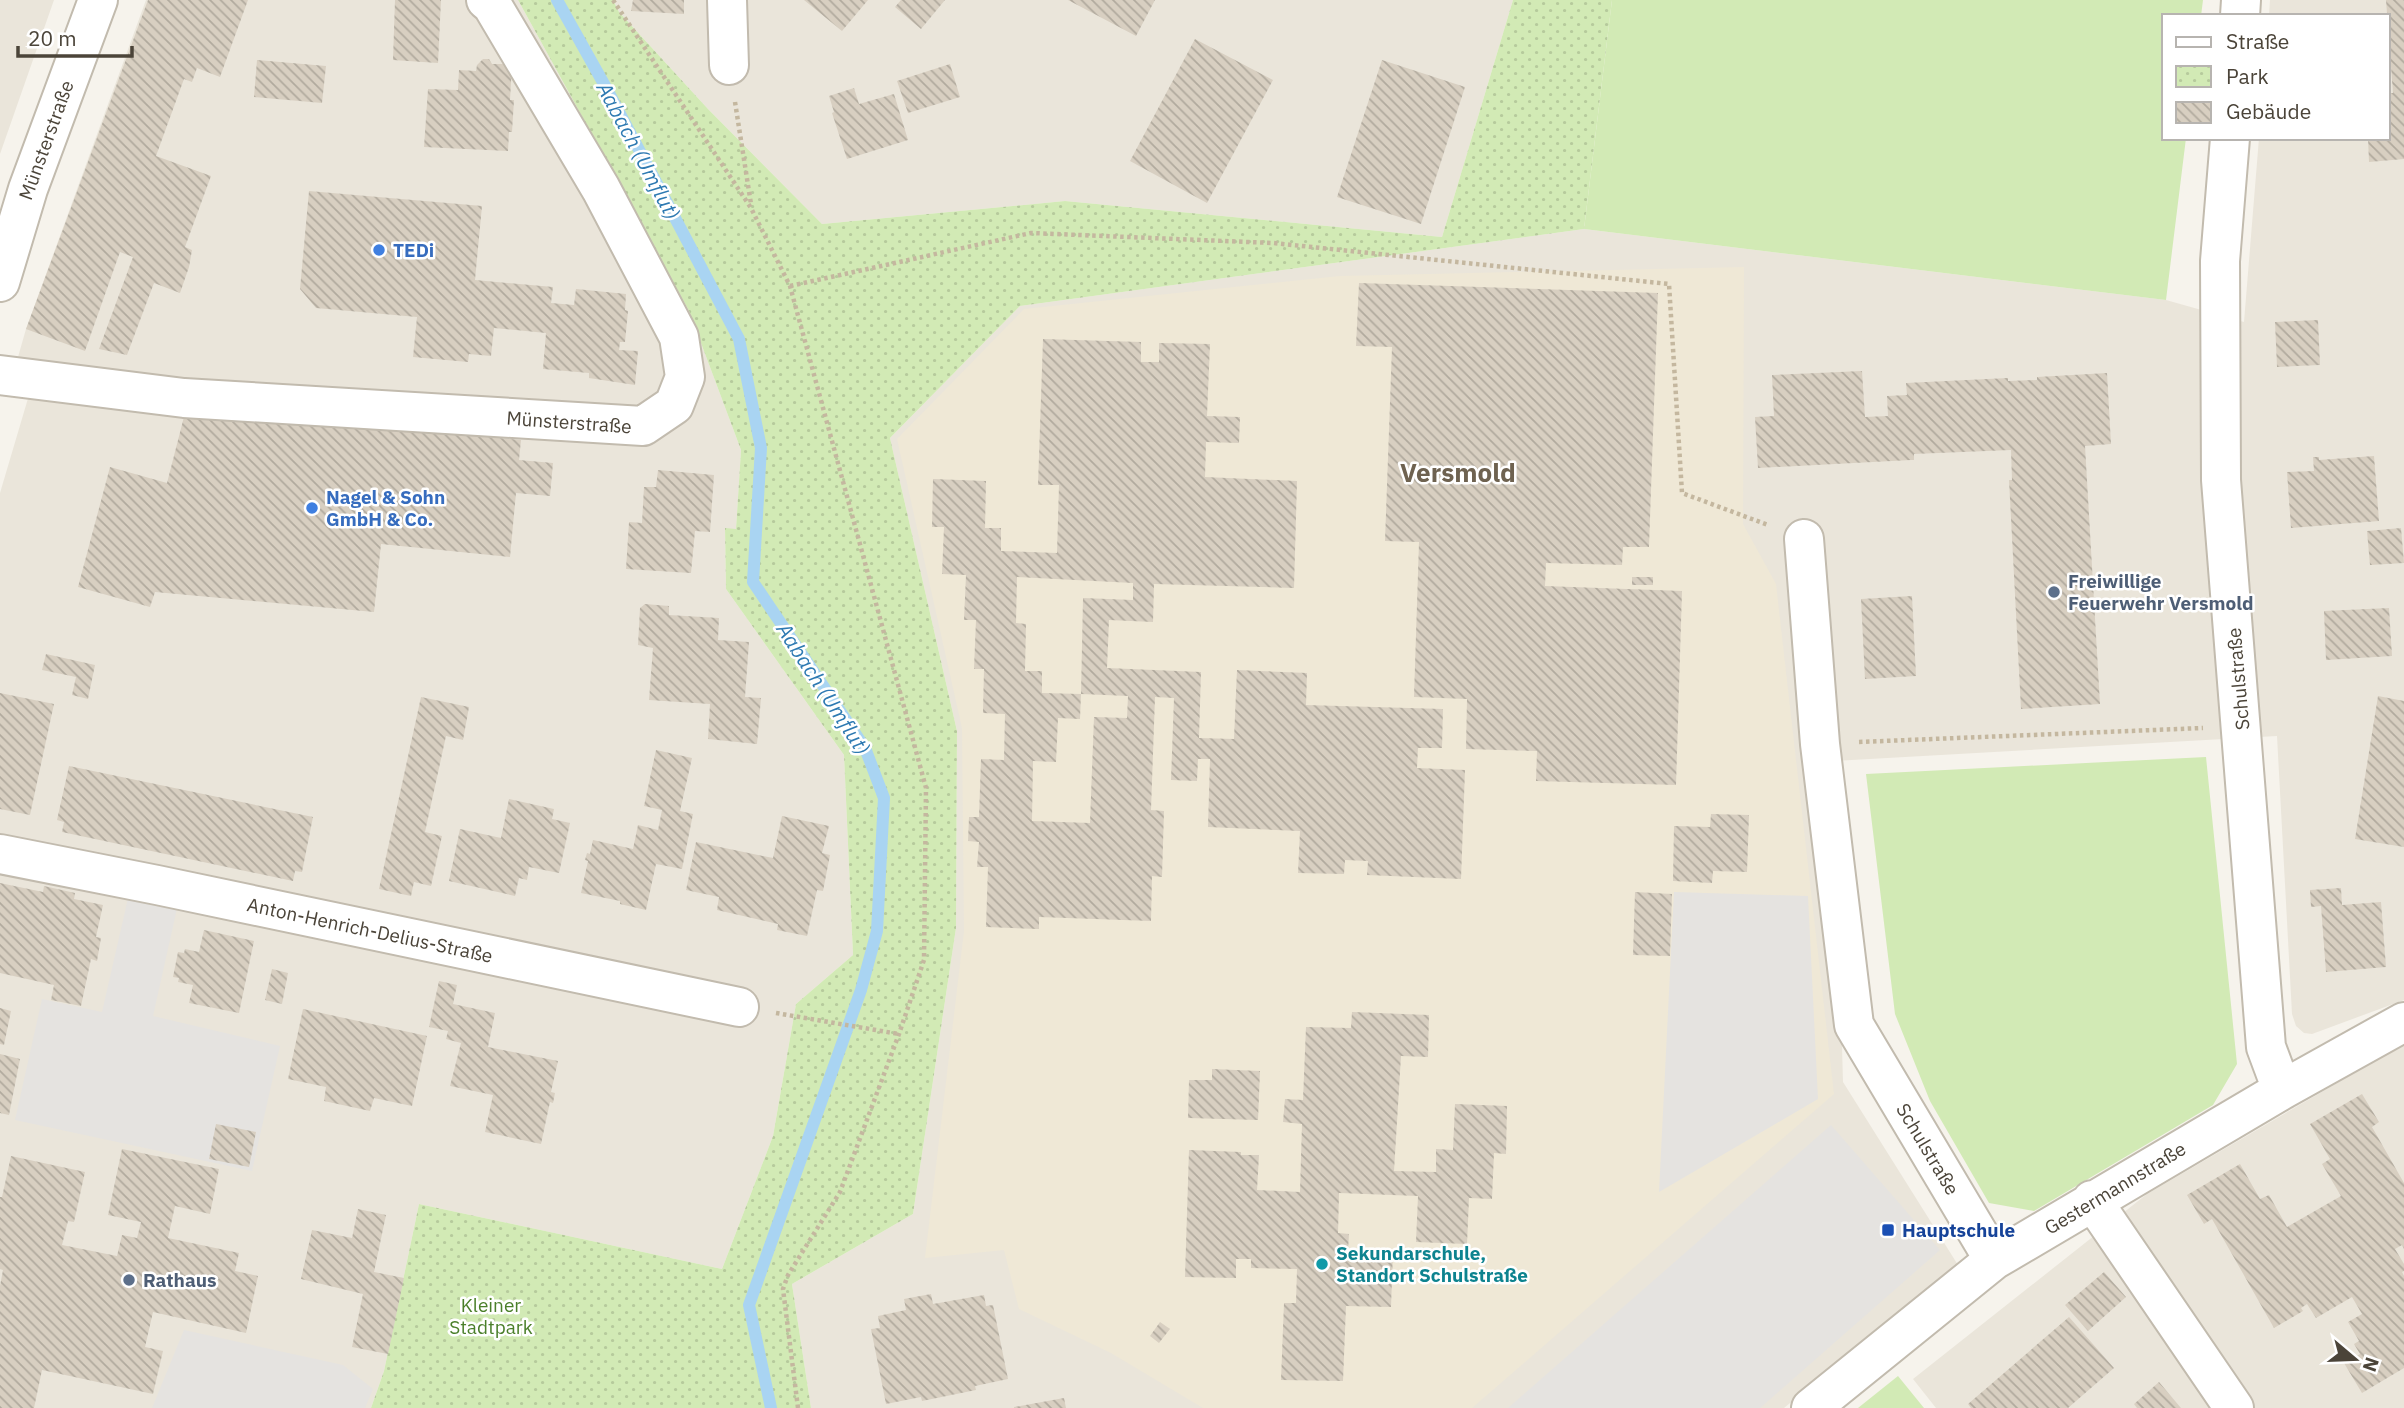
<svg xmlns="http://www.w3.org/2000/svg" width="2404" height="1408" font-family="'IBM Plex Sans',sans-serif">
<style>
.residential{fill:#eae5da}
.education{fill:#efe8d6}
.green{fill:#d2eab5}
.park{fill:url(#park-dots)}
.parking{fill:#e5e3e0}
.lines{fill:none;stroke-linecap:round;stroke-linejoin:round}
.stream{stroke:#a9d4f2;stroke-width:12}
.building{fill:url(#building-back-hatch);fill-rule:evenodd}
.minor-casing{stroke:#c2bbae;stroke-width:42}
.path{stroke:#c4b79f;stroke-width:4.5;stroke-dasharray:3.5 3.5;stroke-linecap:butt}
.minor{stroke:#fff;stroke-width:38}
.shop-dot{fill:#3f7fe0;stroke:#fff;stroke-width:2.5}
.service-dot{fill:#5c6f8a;stroke:#fff;stroke-width:2.5}
.transit-dot{fill:#1a4fb4;stroke:#fff;stroke-width:2.5}
.culture-dot{fill:#0f9aa8;stroke:#fff;stroke-width:2.5}
.labels{text-anchor:middle;stroke-width:5;stroke-linejoin:round;paint-order:stroke}
.street-label{font-size:19px;fill:#4b4439;stroke:#fff}
.shop-label{font-size:19px;font-weight:bold;fill:#366cbe;stroke:#fff;text-anchor:start}
.service-label{font-size:19px;font-weight:bold;fill:#4e5e75;stroke:#fff;text-anchor:start}
.transit-label{font-size:19px;font-weight:bold;fill:#164399;stroke:#fff;text-anchor:start}
.culture-label{font-size:19px;font-weight:bold;fill:#0d838f;stroke:#fff;text-anchor:start}
.park-label{font-size:19px;fill:#4a7f2a;stroke:#fff}
.water-label{font-size:21px;font-style:italic;fill:#2e7ab2;stroke:#fff}
.district-label{font-size:26px;font-weight:bold;fill:#6e6250;stroke:#fff}
</style>
<defs>
<pattern id="park-dots" width="8" height="8" patternUnits="userSpaceOnUse" patternTransform="scale(1.75)"><rect width="8" height="8" fill="#d2eab5"/><path d="M2 2h.1M6 6h.1" fill="none" stroke="#b6ca9c" stroke-width="1.8" stroke-linecap="round"/></pattern>
<pattern id="building-back-hatch" width="6" height="6" patternUnits="userSpaceOnUse" patternTransform="scale(1.75)"><rect width="6" height="6" fill="#d8cfc1"/><path d="M-1 5l2 2M0 0l6 6M5-1l2 2" fill="none" stroke="#b1aa9e"/></pattern>
</defs>
<rect width="100%" height="100%" fill="#f6f3ec"/>
<!-- residential -->
<path class="residential" d="M0 0H54L0 154Z
M146 0H518L689 311 741 450 736 529H725L726 589 844 755 853 955 796 1004 773 1136 722 1269 419 1204 384 1371 371 1408H0V493L29 395 8 392 26 329Z
M613 0H1513L1442 237 1065 201 822 224 708 109 619 12Z
M2270 0H2404V1000L2312 1034 2304 1033 2296 1026 2292 1014 2277 736 1834 761 1843 1082 1958 1265 1784 1408H811L792 1284 913 1214 956 928 957 731 890 438 1020 306 1584 229 2166 300 2244 322 2259 138H2388V16H2269Z
M2404 1044V1408H1936L1913 1379 2147 1194Z"/>
<!-- education -->
<path class="education" d="M1744 267 1743 524 1776 584 1834 1094 1472 1408H1203L1111 1353 1019 1309 1004 1250 925 1258 964 931 962 728 897 439 1024 309 1340 276Z"/>
<!-- green -->
<path class="green" d="M1612 0H2203L2201 16H2164V138H2186L2166 300 1584 229Z
M2206 757 2237 1064 2213 1105 2034 1211 1989 1203 1930 1101 1895 1014 1866 774Z
M1898 1376 1924 1408H1858Z"/>
<!-- park -->
<path class="park" d="M518 0H613L619 12 708 109 822 224 1065 201 1442 237 1513 0H1612L1584 229 1020 306 890 438 957 731 956 928 913 1214 792 1284 811 1408H371L384 1371 419 1204 722 1269 773 1136 796 1004 853 955 844 755 726 589 725 528 736 529 741 450 689 311Z"/>
<!-- parking -->
<path class="parking" d="M1674 892 1808 896 1818 1099 1659 1192Z
M129 894 178 904 153 1016 280 1046 252 1171 15 1120 42 999 102 1012Z
M1831 1125 1940 1250 1760 1408H1508Z
M184 1330 343 1365 373 1389 365 1408H152Z"/>
<g class="lines">
<!-- stream -->
<path class="stream" d="M557 0 609 93 739 339 761 448 753 582 865 748 884 798 877 931 861 990 749 1305 771 1408"/>
</g>
<!-- building -->
<path class="building" d="M148 0H248L220 77 197 68 192 82 184 79 156 156 211 176 185 247 192 250 189 267 180 293 154 283 127 355 99 349 133 257 120 252 85 351 26 329Z
M395 0H441L438 63 393 60Z
M633 0H684V14L631 11Z
M804 0H868L842 31Z
M901 0H945L921 29 895 7Z
M1068 0H1155L1136 36Z
M2386 0H2404V159L2369 162 2368 138H2388V93H2393Z
M1195 39 1273 80 1207 203 1130 161Z
M483 59H489L492 64H512L510 100H514L512 132H509L508 151 424 147 428 89 458 90 459 70 476 71 477 65Z
M257 60 326 66 322 103 254 97Z
M1382 60 1465 87 1421 224 1337 197Z
M950 64 960 97 908 113 897 81Z
M854 88 859 104 894 94 908 140 847 159 832 113 834 112 829 96Z
M309 191 482 206 475 280 553 287 551 303 574 305 576 289 626 294 625 310 628 311 625 342H620L619 350 638 351 635 385 589 378V373L543 369 546 333 494 328 491 356 469 354 468 362 413 357 417 317 316 308 300 289Z
M1359 283 1658 293 1649 547H1623L1622 565 1546 563 1545 586 1682 591 1676 785 1536 781 1537 751 1466 749 1467 699 1414 697 1419 542 1385 541 1392 347 1356 346Z
M2318 320 2320 365 2277 367 2275 322Z
M1043 339 1141 342V362H1159V343L1210 344 1207 416 1240 417 1239 443 1206 442 1205 477 1297 481 1294 588 1154 584 1153 622 1109 620 1107 668 1201 672 1199 738 1234 739 1237 670 1307 673 1306 705 1443 709 1442 748H1418L1417 768 1465 770 1461 879 1367 875 1368 861 1345 860 1344 874 1298 873 1300 831 1208 827 1210 759H1198L1197 781 1171 780 1174 698 1155 697 1151 810 1164 811 1162 877 1152 876 1151 921 1039 917V929L986 927 988 867H977L979 842 968 841 969 817H979L981 759 1004 760 1005 714 983 713 984 669H974L976 620H964L966 575 942 574 944 527H932L933 479 986 481 985 528H1001V551L1057 553 1059 485H1038ZM1017 577 1133 583V600L1083 598 1081 694 1128 696 1127 718 1094 717 1090 823 1032 821 1033 761 1056 762 1058 718 1080 719 1081 694 1042 693V671H1025L1026 624 1016 623Z
M1862 371 1865 417 1888 416 1887 396 1907 395 1906 383 2008 378V381L2037 380V377L2107 373 2111 444 2085 446 2100 704 2021 709 2009 480H2012L2011 450 1914 454V460H1911L1758 468 1755 417 1774 416 1772 375Z
M186 409 521 440 519 460 553 463 550 496 516 493 510 557 381 544 374 612 155 592 150 607 78 587 110 467 167 483Z
M2374 456 2379 521 2291 528 2287 472 2314 471 2313 457H2319V460Z
M658 470 714 475 710 532 695 531 691 573 626 569 629 522 642 523 644 487H656Z
M2401 528 2404 563 2370 565 2367 531Z
M1632 577H1653V585H1632Z
M1912 596 1916 676 1865 679 1861 599Z
M645 604 669 606V615L719 618 718 640 749 642 745 697 761 698 757 744 708 739 710 704 649 700 653 648 638 645 640 608Z
M2389 608 2392 656 2326 660 2324 611Z
M46 654 95 665 88 699 72 695 76 677 42 670Z
M0 693 54 704 30 815 0 809Z
M2378 696 2404 701V847L2355 839Z
M421 697 469 707 463 740 446 736 425 832 442 836 431 886 414 882 411 896 379 889Z
M656 750 692 758 680 811 693 814 682 869 656 864 646 910 620 904V901L581 893 588 861 585 860 587 853 590 854 593 840 633 849 638 825 658 830 662 810 644 806Z
M69 766 313 817 302 872 295 871 293 881 62 832 64 822 57 820Z
M509 799 554 809 552 819 570 823 559 873 529 867 527 880 519 878 515 896 449 881 460 829 501 838Z
M1711 814 1749 815 1747 872 1713 871 1712 883 1673 881 1674 826 1710 827Z
M782 816 829 826 822 853 830 855 823 891 817 890 807 936 777 930 778 924 717 910 719 897 686 890 696 842 773 858Z
M0 883 43 892 44 886 75 893 74 899 103 905 96 937 101 938 97 961 91 959 81 1006 51 1000 54 985 0 973Z
M2341 888 2342 905 2381 902 2386 967 2326 972 2321 906 2311 907 2310 890Z
M1635 892 1672 894 1670 956 1633 955Z
M204 930 254 941 239 1013 189 1003 193 985 178 982 179 978 173 977 178 952 184 953 185 949 199 952Z
M272 969 288 973 282 1004 265 1000Z
M439 981 457 985 453 1004 495 1013 488 1047 558 1061 551 1092 555 1093 553 1103 550 1102 541 1144 485 1132 493 1095 450 1086 461 1043 446 1039 448 1031 429 1027Z
M0 1008 11 1011 4 1045 0 1044Z
M303 1009 427 1036 412 1106 374 1098 370 1111 324 1101 326 1087 288 1079Z
M1352 1012 1429 1015 1428 1057 1401 1056 1394 1171 1436 1172V1149L1453 1150 1455 1104 1507 1106 1506 1154 1494 1153 1492 1199 1469 1198 1467 1244 1416 1242 1418 1196 1339 1193 1338 1233 1349 1234 1348 1251 1393 1252 1391 1307 1346 1306 1343 1381 1281 1380 1284 1303H1296L1297 1269 1251 1268V1259H1236V1278L1185 1277 1189 1150 1241 1152V1155H1259L1257 1190 1300 1192 1302 1124 1283 1122 1285 1099 1303 1100 1306 1027 1351 1028Z
M0 1054 20 1059 9 1115 0 1113Z
M1212 1069 1260 1071 1258 1120 1188 1118 1189 1080H1212Z
M2362 1094 2379 1122 2372 1127 2404 1183V1249L2402 1245 2395 1249 2404 1264V1271L2402 1272 2404 1276V1368L2362 1393 2344 1363 2360 1354 2354 1344 2359 1341 2348 1322 2362 1314 2352 1297 2316 1318 2307 1304 2301 1308 2303 1311 2274 1328 2212 1219 2204 1224 2187 1195 2240 1164 2260 1199 2269 1195 2287 1227 2341 1196 2322 1164 2330 1159 2310 1124Z
M216 1124 256 1132 249 1167 209 1159Z
M122 1149 219 1169 210 1214 175 1206 168 1238 239 1253 235 1271 258 1276 246 1333 153 1312 145 1347 163 1351 153 1394 42 1370 34 1408H0V1286L3 1270 0 1269V1197H2L11 1156 85 1172 74 1222 68 1221 62 1245 117 1256 122 1235 137 1238 141 1222 108 1215Z
M358 1209 386 1215 374 1272 404 1278 388 1354 352 1347 363 1294 301 1279 312 1230 352 1238Z
M2104 1272 2126 1297 2088 1331 2065 1305Z
M931 1294 933 1304 984 1295 986 1306 993 1305 1008 1379 975 1386 976 1390 922 1401 921 1397 886 1404 871 1329 880 1328 878 1316 906 1310 904 1299Z
M2069 1317 2114 1368 2068 1408H1971L1968 1404Z
M1160 1322 1170 1329 1159 1343 1150 1336Z
M2159 1382 2181 1408H2137L2134 1404Z
M1064 1398 1066 1408H1014V1407Z"/>
<g class="lines">
<defs>
<path id="minor" d="M727 0 729 65
M2240 16 2241 0
M2230 138 2220 261 2221 480 2266 1047 2282 1090
M0 282 28 189 98 0
M0 375 184 398 643 426 674 405 685 377 679 337 601 189 492 5 486 0
M1804 539 1820 744 1854 1025 1994 1260
M0 854 157 885 739 1007
M2092 1200 2234 1408
M1811 1408 1994 1260 2282 1090 2404 1022"/>
</defs>
<!-- minor casing -->
<use href="#minor" class="minor-casing"/>
<!-- path -->
<path class="path" d="M613 0 751 208 790 286 926 788 924 960 899 1034 840 1192 788 1275 783 1289 798 1408
M735 102 751 204
M790 286 1031 233 1273 243 1669 284 1682 493 1768 525
M1859 742 2203 728
M776 1013 899 1034"/>
<!-- minor -->
<use href="#minor" class="minor"/>
</g>
<!-- markers -->
<g class="shop-dot">
<circle cx="379" cy="250" r="7"/>
<circle cx="312" cy="508" r="7"/>
</g>
<g class="service-dot">
<circle cx="2054" cy="592" r="7"/>
<circle cx="129" cy="1280" r="7"/>
</g>
<rect class="transit-dot" x="1881" y="1223" width="14" height="14" rx="3.5"/>
<circle class="culture-dot" cx="1322" cy="1264" r="7"/>
<g class="labels">
<!-- street labels -->
<g class="street-label">
<text transform="translate(46 140) rotate(-70)" y="7">Münsterstraße</text>
<text transform="translate(569 422) rotate(4)" y="7">Münsterstraße</text>
<text transform="translate(2238 679) rotate(-95)" y="7">Schulstraße</text>
<text transform="translate(370 930) rotate(12)" y="7">Anton-Henrich-Delius-Straße</text>
<text transform="translate(1928 1149) rotate(59)" y="7">Schulstraße</text>
<text transform="translate(2115 1188) rotate(-31)" y="7">Gestermannstraße</text>
</g>
<!-- shop labels -->
<g class="shop-label">
<text x="393" y="257">TEDi</text>
<text x="326" y="504">Nagel &amp; Sohn<tspan x="326" dy="22">GmbH &amp; Co.</tspan></text>
</g>
<!-- service labels -->
<g class="service-label">
<text x="2068" y="588">Freiwillige<tspan x="2068" dy="22">Feuerwehr Versmold</tspan></text>
<text x="143" y="1287">Rathaus</text>
</g>
<!-- transit labels -->
<g class="transit-label">
<text x="1902" y="1237">Hauptschule</text>
</g>
<!-- culture labels -->
<g class="culture-label">
<text x="1336" y="1260">Sekundarschule,<tspan x="1336" dy="22">Standort Schulstraße</tspan></text>
</g>
<!-- park labels -->
<g class="park-label">
<text x="491" y="1312">Kleiner<tspan x="491" dy="22">Stadtpark</tspan></text>
</g>
<!-- water labels -->
<g class="water-label">
<text transform="translate(638 151) rotate(62)" y="7">Aabach (Umflut)</text>
<text transform="translate(823 689) rotate(57)" y="7">Aabach (Umflut)</text>
</g>
<!-- district labels -->
<g class="district-label">
<text x="1458" y="482">Versmold</text>
</g>
</g>
<!-- legend -->
<rect x="2162" y="14" width="228" height="126" fill="#ffffff" stroke="#b7b4b0" stroke-width="2"/>
<rect x="2176" y="37" width="35" height="10" fill="#ffffff" stroke="#b7b4b0" stroke-width="2"/>
<text x="2226" y="49" font-size="21" fill="#4b4439">Straße</text>
<rect x="2176" y="66" width="35" height="21" fill="url(#park-dots)" stroke="#b7b4b0" stroke-width="2"/>
<text x="2226" y="84" font-size="21" fill="#4b4439">Park</text>
<rect x="2176" y="102" width="35" height="21" fill="url(#building-back-hatch)" stroke="#b7b4b0" stroke-width="2"/>
<text x="2226" y="119" font-size="21" fill="#4b4439">Gebäude</text>
<!-- north arrow -->
<g transform="translate(2355 1359) rotate(109)" stroke="#ffffff" stroke-width="5" paint-order="stroke">
<path d="M0-5L12 26L0 18L-12 26Z" fill="#4b4439"/>
<text y="-10" font-size="19" font-weight="bold" text-anchor="middle" fill="#4b4439">N</text>
</g>
<!-- scale -->
<path d="M18 46v10h114v-10" fill="none" stroke="#4b4439" stroke-width="3.5"/>
<text x="28" y="46" font-size="21" fill="#4b4439" stroke="#ffffff" stroke-width="5" paint-order="stroke">20 m</text>
</svg>
